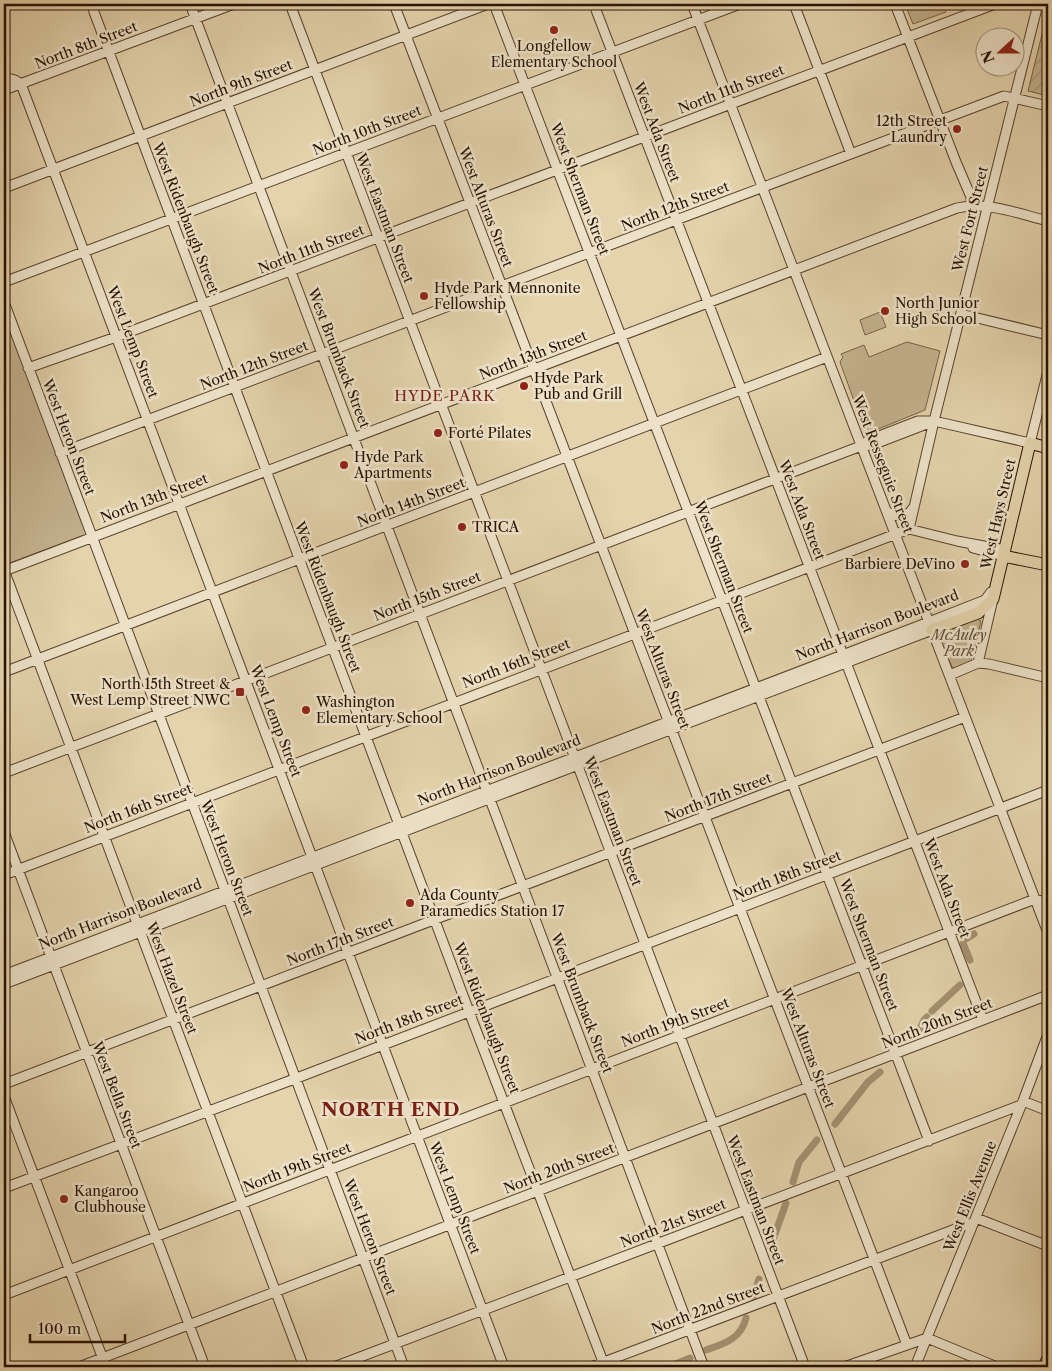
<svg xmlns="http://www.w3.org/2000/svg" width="1052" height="1371" font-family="'Libre Caslon Text',serif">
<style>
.park{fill:#c4b28f;stroke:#766248}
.garden{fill:url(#garden-furrows);stroke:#766248}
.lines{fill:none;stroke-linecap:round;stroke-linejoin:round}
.canal{stroke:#a49172;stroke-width:7}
.minor-casing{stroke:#56422b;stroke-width:11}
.major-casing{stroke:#271200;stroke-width:13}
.minor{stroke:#ede2c9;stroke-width:9}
.major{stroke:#e4d3ac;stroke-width:11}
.poi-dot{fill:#8f2418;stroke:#ede2c9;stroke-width:2}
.labels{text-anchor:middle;stroke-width:5;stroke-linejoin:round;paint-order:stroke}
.street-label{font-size:14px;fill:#271200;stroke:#ede2c9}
.poi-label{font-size:14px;fill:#271200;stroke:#ede2c9;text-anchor:start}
.park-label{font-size:14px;font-style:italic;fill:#5e4a32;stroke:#ede2c9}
.neighbourhood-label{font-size:15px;letter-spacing:1px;fill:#7a1f14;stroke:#ede2c9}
.district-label{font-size:19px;font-weight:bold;letter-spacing:1px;fill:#7a1f14;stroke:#ede2c9}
</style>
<defs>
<pattern id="garden-furrows" width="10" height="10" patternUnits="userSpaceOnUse" patternTransform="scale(1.25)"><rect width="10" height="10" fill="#c4b28f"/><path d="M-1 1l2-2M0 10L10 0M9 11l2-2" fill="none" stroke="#a8987a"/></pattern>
</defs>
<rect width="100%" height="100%" fill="#e4d3ac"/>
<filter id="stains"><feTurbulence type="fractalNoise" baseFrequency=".004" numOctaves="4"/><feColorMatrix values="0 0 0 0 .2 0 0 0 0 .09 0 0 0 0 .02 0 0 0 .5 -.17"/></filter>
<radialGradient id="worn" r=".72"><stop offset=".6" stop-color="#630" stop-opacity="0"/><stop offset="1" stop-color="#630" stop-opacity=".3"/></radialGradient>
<!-- park -->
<path class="park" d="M905 4H943L946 12 913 24Z
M880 312 886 327 865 335 860 320Z
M4 314 87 534 4 565Z
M907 342 940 351 925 410 866 434 840 362 843 357 841 354 864 345 869 357Z
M977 619 981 621 970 665 958 669 952 667 939 636 940 633Z"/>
<!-- garden -->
<path class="garden" d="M1048 10V96L1028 91Z"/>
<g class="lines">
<!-- canal -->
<path class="canal" d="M970 960 963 943 964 940 974 934
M932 1011 960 985
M917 1035 924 1020 927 1017
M835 1124 868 1082 880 1072
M793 1182 799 1162 817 1140
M770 1248 786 1203
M753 1297 759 1279
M706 1350C724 1344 741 1339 746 1318
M668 1367 690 1358"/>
<defs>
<path id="minor" d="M93 4 94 12 473 1022 605 1367
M190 4 704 1367
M290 4 805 1367
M394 4 907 1345
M494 4 929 1141
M692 4 1048 933
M794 4 851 154
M895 4 956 162 971 197V205
M596 10 983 1020
M4 77 15 80 21 84
M21 84 504 1367
M4 90 234 4
M4 188 488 4
M4 282 740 4
M4 302 404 1367
M961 314 1048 335
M28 368 116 337 995 4
M862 446 872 445 929 423
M60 453 1004 96 1048 106
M887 512 902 517 910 512 913 508
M909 529 934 421 1038 4
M973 548 1003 556
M4 570 304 1367
M4 571 957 208C988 201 1019 214 1048 221
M978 663 993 599
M4 672 827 357
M950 675 978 663 989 664 1048 678
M4 773 861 446 869 440 918 421H934L1030 443 1048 371
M4 832 205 1367
M4 875 909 529 957 541 1005 550
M4 975 929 622 985 600 991 592
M4 984 932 630
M4 1084 965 717
M4 1096 106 1367
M1023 1101 1048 1111
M4 1188 289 1081 1048 790
M976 1218 1048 1246
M4 1295 1035 899 1048 903
M79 1367 1048 995
M334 1367 1021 1105
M591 1367 974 1222
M844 1367 927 1338 997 1367
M915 1367 1023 1101 1048 1034"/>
<path id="major" d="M1003 556 1048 565
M932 630 978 613 993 599 1030 443 1048 448
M1044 1367 1048 1358"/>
</defs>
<!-- minor casing -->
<use href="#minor" class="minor-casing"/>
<!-- major casing -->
<use href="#major" class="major-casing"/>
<!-- minor -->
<use href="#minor" class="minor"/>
<!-- major -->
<use href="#major" class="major"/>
</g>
<!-- markers -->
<g class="poi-dot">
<circle cx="554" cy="30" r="5"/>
<circle cx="957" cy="129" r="5"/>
<circle cx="424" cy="296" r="5"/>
<circle cx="885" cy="311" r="5"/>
<circle cx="524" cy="386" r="5"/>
<circle cx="438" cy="433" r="5"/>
<circle cx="344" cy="465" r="5"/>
<circle cx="462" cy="527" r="5"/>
<circle cx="965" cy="564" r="5"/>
<rect x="235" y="687" width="10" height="10" rx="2.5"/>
<circle cx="306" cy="710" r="5"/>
<circle cx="410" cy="903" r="5"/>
<circle cx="64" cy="1199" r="5"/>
</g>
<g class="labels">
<!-- street labels -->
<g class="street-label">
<text transform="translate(86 45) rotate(-21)" y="5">North 8th Street</text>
<text transform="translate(241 83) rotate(-21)" y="5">North 9th Street</text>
<text transform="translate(731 89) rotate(-21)" y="5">North 11th Street</text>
<text transform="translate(367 130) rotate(-21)" y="5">North 10th Street</text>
<text transform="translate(657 132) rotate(69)" y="5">West Ada Street</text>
<text transform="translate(580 189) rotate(69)" y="5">West Sherman Street</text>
<text transform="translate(675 206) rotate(-21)" y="5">North 12th Street</text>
<text transform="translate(486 207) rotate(69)" y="5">West Alturas Street</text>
<text transform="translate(186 218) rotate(69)" y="5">West Ridenbaugh Street</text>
<text transform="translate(385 218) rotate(69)" y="5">West Eastman Street</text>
<text transform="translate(970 219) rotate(-76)" y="5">West Fort Street</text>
<text transform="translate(311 249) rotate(-21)" y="5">North 11th Street</text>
<text transform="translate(133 342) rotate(69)" y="5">West Lemp Street</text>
<text transform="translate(533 355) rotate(-21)" y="5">North 13th Street</text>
<text transform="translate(339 358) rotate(69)" y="5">West Brumback Street</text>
<text transform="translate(254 365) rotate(-21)" y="5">North 12th Street</text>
<text transform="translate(69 437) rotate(69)" y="5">West Heron Street</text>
<text transform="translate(883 464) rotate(69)" y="5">West Resseguie Street</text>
<text transform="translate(154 498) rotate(-21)" y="5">North 13th Street</text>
<text transform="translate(411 502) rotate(-21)" y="5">North 14th Street</text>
<text transform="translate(802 510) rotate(69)" y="5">West Ada Street</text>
<text transform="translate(998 514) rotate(-77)" y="5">West Hays Street</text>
<text transform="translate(724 567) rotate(69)" y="5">West Sherman Street</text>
<text transform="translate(427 596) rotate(-21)" y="5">North 15th Street</text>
<text transform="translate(328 597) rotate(69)" y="5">West Ridenbaugh Street</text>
<text transform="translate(877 625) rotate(-21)" y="5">North Harrison Boulevard</text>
<text transform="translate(516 663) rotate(-21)" y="5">North 16th Street</text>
<text transform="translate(663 669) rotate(69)" y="5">West Alturas Street</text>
<text transform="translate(276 721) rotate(69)" y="5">West Lemp Street</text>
<text transform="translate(499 770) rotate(-21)" y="5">North Harrison Boulevard</text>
<text transform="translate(718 797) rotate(-21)" y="5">North 17th Street</text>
<text transform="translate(138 808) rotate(-21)" y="5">North 16th Street</text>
<text transform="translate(613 821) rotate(69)" y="5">West Eastman Street</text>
<text transform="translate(227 858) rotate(69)" y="5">West Heron Street</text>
<text transform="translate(787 875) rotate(-21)" y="5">North 18th Street</text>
<text transform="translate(947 888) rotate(69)" y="5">West Ada Street</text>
<text transform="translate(120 914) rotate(-21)" y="5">North Harrison Boulevard</text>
<text transform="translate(340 941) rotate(-21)" y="5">North 17th Street</text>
<text transform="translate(869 945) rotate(69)" y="5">West Sherman Street</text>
<text transform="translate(172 978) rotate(69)" y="5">West Hazel Street</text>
<text transform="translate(582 1003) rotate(69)" y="5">West Brumback Street</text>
<text transform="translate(487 1018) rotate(69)" y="5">West Ridenbaugh Street</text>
<text transform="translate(409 1019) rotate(-21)" y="5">North 18th Street</text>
<text transform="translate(675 1022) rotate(-21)" y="5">North 19th Street</text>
<text transform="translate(937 1023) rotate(-21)" y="5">North 20th Street</text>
<text transform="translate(808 1048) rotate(69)" y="5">West Alturas Street</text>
<text transform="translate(117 1095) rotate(69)" y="5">West Bella Street</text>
<text transform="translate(297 1167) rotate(-21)" y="5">North 19th Street</text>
<text transform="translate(559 1168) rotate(-21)" y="5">North 20th Street</text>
<text transform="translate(970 1196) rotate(-68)" y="5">West Ellis Avenue</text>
<text transform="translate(455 1198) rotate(69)" y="5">West Lemp Street</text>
<text transform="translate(756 1200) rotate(69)" y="5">West Eastman Street</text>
<text transform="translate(673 1223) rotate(-21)" y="5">North 21st Street</text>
<text transform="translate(370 1237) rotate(69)" y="5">West Heron Street</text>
<text transform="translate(708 1308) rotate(-21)" y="5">North 22nd Street</text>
</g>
<!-- poi labels -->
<g class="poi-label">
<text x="554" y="51" text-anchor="middle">Longfellow<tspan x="554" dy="16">Elementary School</tspan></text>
<text x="947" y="126" text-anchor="end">12th Street<tspan x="947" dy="16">Laundry</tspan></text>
<text x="434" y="293">Hyde Park Mennonite<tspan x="434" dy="16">Fellowship</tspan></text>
<text x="895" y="308">North Junior<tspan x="895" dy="16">High School</tspan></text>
<text x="534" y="383">Hyde Park<tspan x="534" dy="16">Pub and Grill</tspan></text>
<text x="448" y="438">Forté Pilates</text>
<text x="354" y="462">Hyde Park<tspan x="354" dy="16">Apartments</tspan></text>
<text x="472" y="532">TRICA</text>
<text x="955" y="569" text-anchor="end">Barbiere DeVino</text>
<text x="230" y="689" text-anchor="end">North 15th Street &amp;<tspan x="230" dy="16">West Lemp Street NWC</tspan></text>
<text x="316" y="707">Washington<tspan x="316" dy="16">Elementary School</tspan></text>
<text x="420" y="900">Ada County<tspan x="420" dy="16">Paramedics Station 17</tspan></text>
<text x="74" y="1196">Kangaroo<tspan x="74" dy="16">Clubhouse</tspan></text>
</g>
<!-- park labels -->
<g class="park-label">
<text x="959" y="640">McAuley<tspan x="959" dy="16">Park</tspan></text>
</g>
<!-- neighbourhood labels -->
<g class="neighbourhood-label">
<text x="445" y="401">HYDE PARK</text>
</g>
<!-- district labels -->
<g class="district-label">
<text x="391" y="1116">NORTH END</text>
</g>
</g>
<!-- margin -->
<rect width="1052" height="1371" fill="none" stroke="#e4d3ac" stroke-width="20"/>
<rect x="5" y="5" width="1042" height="1361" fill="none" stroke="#271200" stroke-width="2.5"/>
<rect x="10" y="10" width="1032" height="1351" fill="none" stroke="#271200"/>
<!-- north arrow -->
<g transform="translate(1000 52) rotate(249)"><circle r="24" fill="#ede2c9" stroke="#9e8f79"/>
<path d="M0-4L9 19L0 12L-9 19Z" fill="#8f2418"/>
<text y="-8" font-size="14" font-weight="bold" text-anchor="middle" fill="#271200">N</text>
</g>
<!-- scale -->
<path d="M30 1334v8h95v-8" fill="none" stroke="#271200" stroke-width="2.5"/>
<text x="38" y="1334" font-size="15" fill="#271200" stroke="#ede2c9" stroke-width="4" paint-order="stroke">100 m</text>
<rect width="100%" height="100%" filter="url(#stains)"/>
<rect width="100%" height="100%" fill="url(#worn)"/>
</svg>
